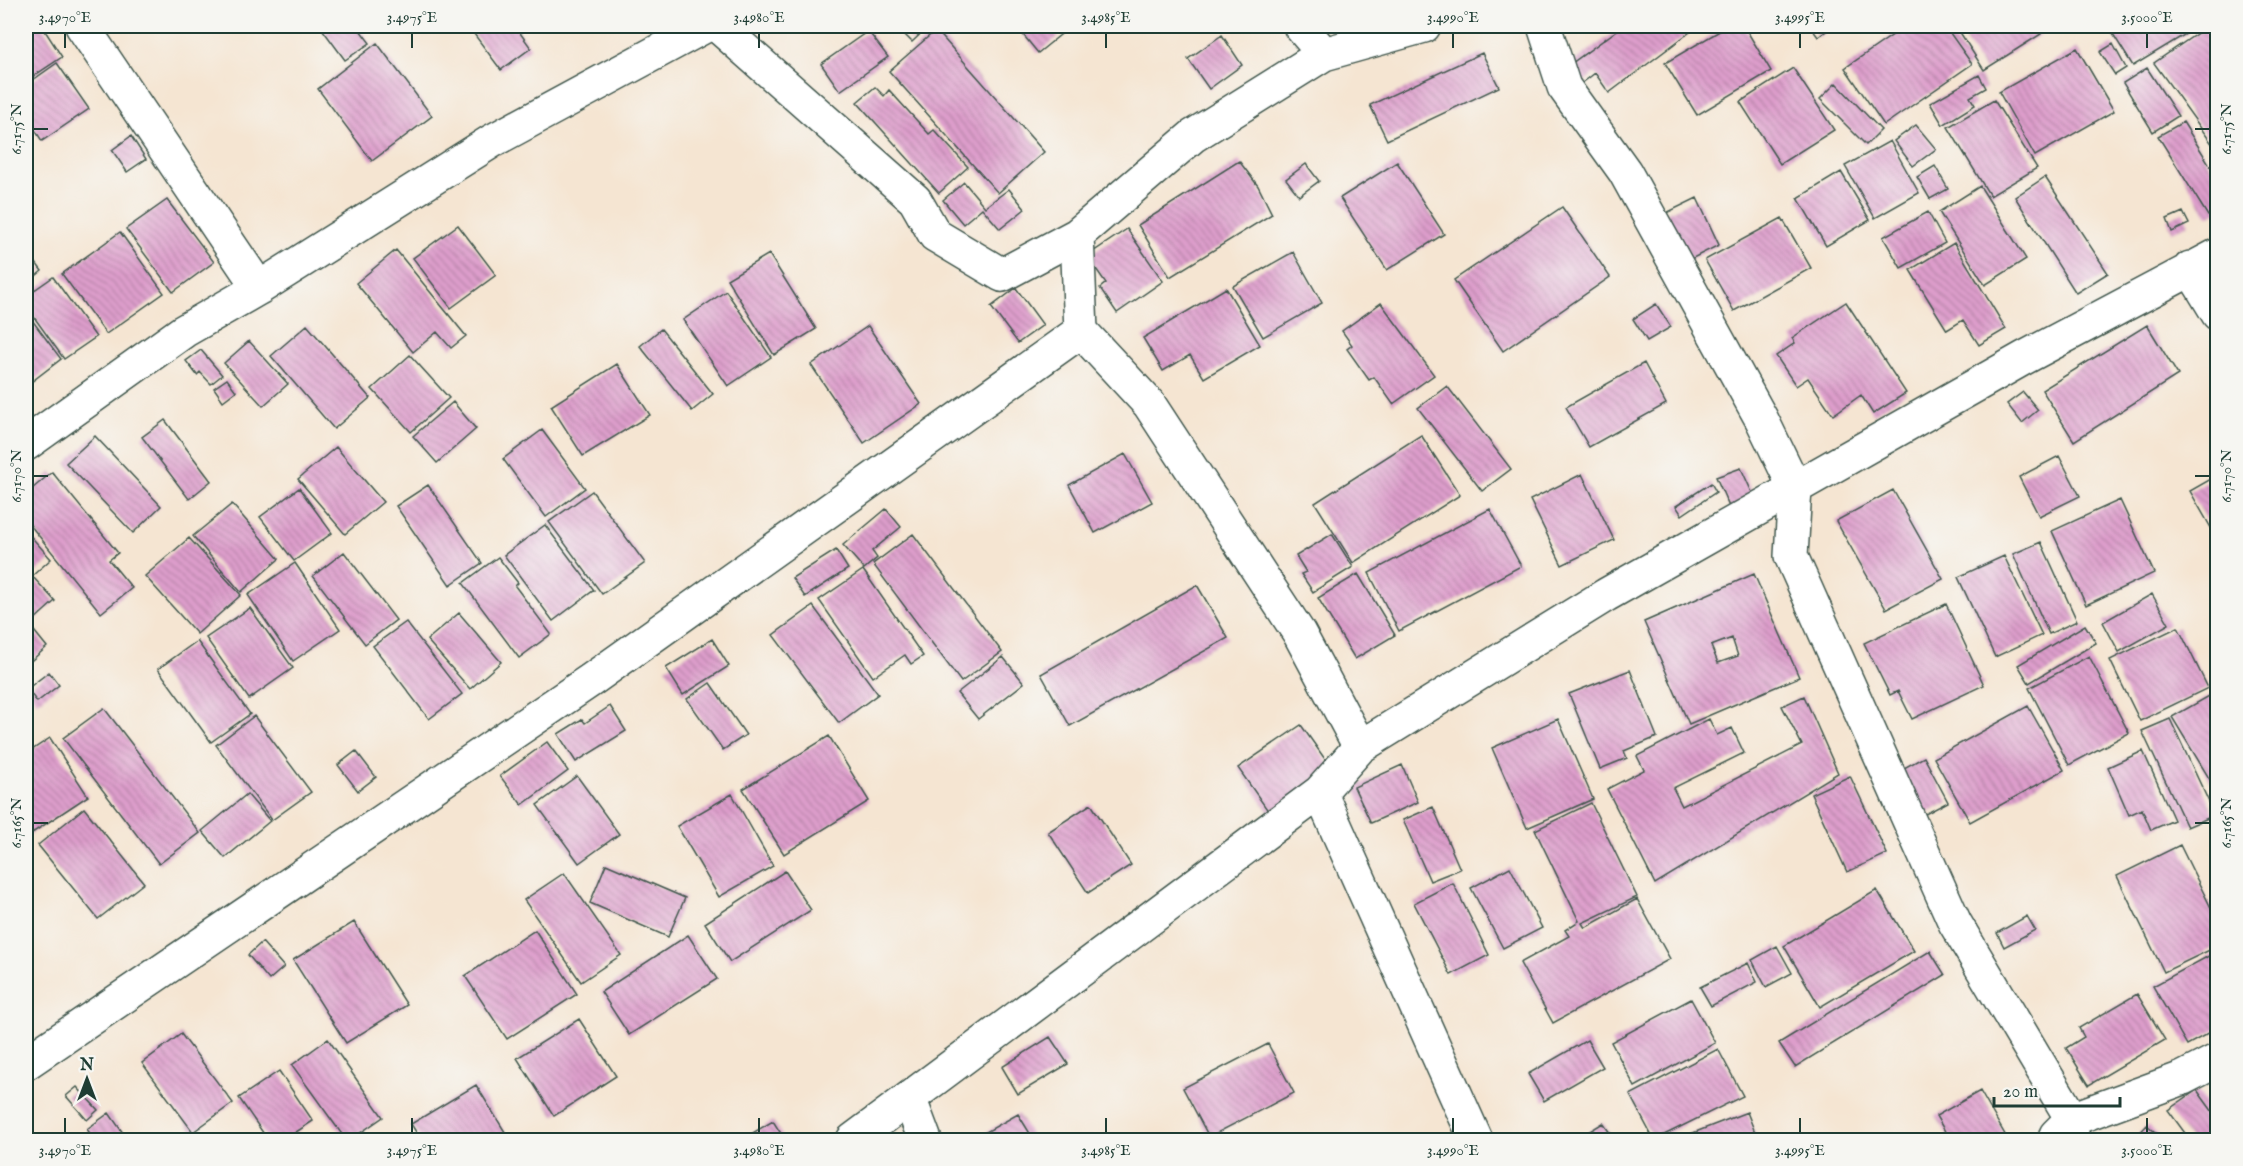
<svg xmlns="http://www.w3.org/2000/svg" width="2243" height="1166" font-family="'IM FELL English',serif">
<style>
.building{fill:url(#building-back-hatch);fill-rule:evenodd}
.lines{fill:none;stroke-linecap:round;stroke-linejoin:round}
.minor-casing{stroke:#3f564c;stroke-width:36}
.minor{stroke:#fff;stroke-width:33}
.ticks{fill:none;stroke:#1f3d34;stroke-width:2}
.neatline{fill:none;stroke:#1f3d34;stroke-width:2}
.ticks-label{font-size:15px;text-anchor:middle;fill:#1f3d34}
</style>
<defs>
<pattern id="building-back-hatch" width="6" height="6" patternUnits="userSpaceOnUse" patternTransform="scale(1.5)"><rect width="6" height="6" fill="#de9ecc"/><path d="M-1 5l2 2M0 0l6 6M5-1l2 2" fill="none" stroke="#b382a6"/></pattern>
</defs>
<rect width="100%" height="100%" fill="#f6f6f2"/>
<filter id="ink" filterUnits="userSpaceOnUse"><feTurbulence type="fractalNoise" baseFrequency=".0167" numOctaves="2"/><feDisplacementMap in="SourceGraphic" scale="12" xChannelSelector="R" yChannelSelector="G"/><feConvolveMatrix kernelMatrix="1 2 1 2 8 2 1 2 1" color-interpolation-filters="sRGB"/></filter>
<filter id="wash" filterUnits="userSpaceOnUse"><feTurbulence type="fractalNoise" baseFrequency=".008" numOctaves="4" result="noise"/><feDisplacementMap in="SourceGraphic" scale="24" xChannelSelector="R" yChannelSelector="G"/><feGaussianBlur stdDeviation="1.35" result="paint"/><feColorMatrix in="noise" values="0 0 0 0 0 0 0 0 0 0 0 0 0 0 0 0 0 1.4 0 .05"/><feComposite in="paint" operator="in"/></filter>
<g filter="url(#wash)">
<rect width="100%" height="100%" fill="#f5e5d2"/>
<g id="blocks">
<!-- building -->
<path class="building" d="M26 26H42L62 57 26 81Z
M320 26H357L370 43 345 60Z
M485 26H515L531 48 501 70 474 34Z
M896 26H929L912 42Z
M1016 26H1071L1038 53Z
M1623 26H1698L1609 93 1595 73 1581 84 1568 66Z
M1728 26H1744L1771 71 1697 115 1665 63Z
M1810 26H1833L1818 37Z
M1906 26H1945L1972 64 1884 125 1845 68Z
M1956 26H2036L2041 34 1984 70Z
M2108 26H2199L2133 66Z
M2208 26H2213L2218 33V152L2154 63Z
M936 30 1044 152 998 193 889 71Z
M868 31 888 57 840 91 821 64Z
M1222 35 1242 65 1209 89 1188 59Z
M377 43 432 116 372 161 318 89Z
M2113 44 2126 68 2115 75 2100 52Z
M2077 48 2114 111 2035 156 1999 92Z
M1482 53 1499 87 1387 140 1370 105Z
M57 63 89 109 42 141 26 116V85Z
M1793 68 1834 130 1780 164 1740 102Z
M2147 68 2178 116 2153 132 2123 83Z
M1979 75 1986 88 1970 97 1975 105 1943 125 1930 103Z
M1836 83 1881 130 1866 145 1820 99Z
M875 87 884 96 889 90 929 134 934 130 968 167 939 193 857 102Z
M1994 100 2037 168 1990 196 1948 127Z
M2183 122 2218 178V211L2208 216 2158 136Z
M1916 125 1936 149 1913 166 1894 141Z
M131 136 146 159 127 172 112 150Z
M1890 141 1919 193 1875 218 1845 166Z
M1239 161 1258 186 1272 214 1170 277 1138 225Z
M1397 162 1444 234 1387 270 1340 198Z
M1306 164 1319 181 1299 196 1286 179Z
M1935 166 1948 189 1930 199 1917 177Z
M1841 172 1870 220 1826 246 1798 198Z
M2045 177 2108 273 2076 293 2015 197Z
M964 182 985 207 1009 189 1025 209 1000 229 982 208 963 224 943 200Z
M1980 186 2026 259 1985 285 1939 212Z
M1697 198 1719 245 1687 261 1664 214Z
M167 200 214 262 173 292 126 229Z
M1562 207 1610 277 1503 351 1454 280Z
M1928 212 1945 243 1901 268 1883 237Z
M2183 212 2189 224 2172 232 2167 219Z
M1782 218 1811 268 1734 311 1705 260Z
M458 225 496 275 451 308 413 258Z
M1127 229 1163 281 1117 313 1100 288 1106 283 1087 256Z
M120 232 164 293 106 334 62 274Z
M1954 243 2006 329 1979 345 1963 320 1947 330 1910 270Z
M396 250 466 336 451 348 437 332 413 352 356 283Z
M1293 252 1322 303 1263 337 1233 286Z
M29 254 42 271 26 284V257Z
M769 254 816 329 774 355 727 279Z
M53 277 96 337 64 359 26 306V296Z
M1016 288 1043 325 1018 343 991 307Z
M1226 288 1260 345 1204 378 1190 355 1163 371 1143 338Z
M726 291 771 357 728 386 683 320Z
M1846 302 1906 393 1873 414 1861 395 1833 415 1808 378 1796 386 1776 356 1795 343 1792 338Z
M1381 303 1434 375 1393 404 1374 377 1369 380 1347 349 1352 345 1342 331Z
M1656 304 1671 327 1647 341 1633 319Z
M26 312 61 359 26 386Z
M307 325 370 398 334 429 271 356Z
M2147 325 2178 375 2074 441 2042 390Z
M868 326 921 404 864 443 811 365Z
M661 329 713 394 692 411 640 346Z
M249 341 288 384 263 406 224 363Z
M201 350 222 375 211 384 200 372 197 375 186 361Z
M410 355 449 398 411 432 372 389Z
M1644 363 1666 404 1589 447 1566 407Z
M617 364 650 415 583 456 551 406Z
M227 379 236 391 223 401 214 388Z
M1447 386 1511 469 1482 491 1418 408Z
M2023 392 2038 410 2022 423 2007 404Z
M453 402 476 429 437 463 413 436Z
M165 420 211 481 189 499 142 437Z
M542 430 585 488 546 517 503 459Z
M1421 435 1460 495 1353 563 1315 503Z
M95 436 161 506 133 533 66 463Z
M336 447 383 502 345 534 298 479Z
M1125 454 1152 502 1095 533 1069 485Z
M2059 456 2080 496 2039 516 2019 477Z
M1741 468 1755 499 1730 509 1716 477Z
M52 472 118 553 109 560 132 588 101 613 26 520V494Z
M1582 474 1614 540 1562 565 1530 500Z
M2218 475V540L2190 491Z
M1711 483 1716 492 1682 515 1676 506Z
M428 485 482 563 450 585 396 506Z
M299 488 332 533 294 561 260 517Z
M1893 490 1943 579 1886 609 1836 521Z
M592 491 645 563 602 594 549 522Z
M2120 500 2154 573 2086 605 2052 531Z
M232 504 279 559 241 592 193 536Z
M886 509 901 527 872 551 877 558 864 569 843 545Z
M1490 509 1521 566 1399 631 1369 573Z
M545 525 594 590 553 621 504 555Z
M26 531 51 559 32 576 55 601 33 621 26 613Z
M913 534 1002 652 961 682 873 564Z
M1332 534 1353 567 1313 592 1301 574 1306 572 1296 556Z
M189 538 241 595 197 634 145 576Z
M2041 542 2077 621 2049 634 2013 554Z
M836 550 848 569 805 597 792 578Z
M344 552 396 620 365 644 313 576Z
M2004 556 2042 635 1995 657 1958 577Z
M498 557 518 583 515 586 551 634 519 658 463 583Z
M295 563 340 629 293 661 248 595Z
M863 570 923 656 911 664 905 655 873 677 819 600Z
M1358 574 1395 635 1355 659 1318 598Z
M1754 574 1799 677 1689 724 1644 622ZM1732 638 1738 656 1718 663 1711 646Z
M1197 585 1228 638 1070 726 1041 674Z
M2152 594 2169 624 2119 652 2103 622Z
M1946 604 1984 685 1912 719 1898 691 1890 695 1864 643Z
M813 606 878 694 839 723 773 635Z
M250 608 293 668 249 699 206 638Z
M459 613 501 662 470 689 427 640Z
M26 621 47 647 26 665Z
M406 622 462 694 429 719 373 646Z
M2085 625 2096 643 2029 683 2018 665Z
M2178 627 2208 688 2140 721 2110 660Z
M712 639 729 666 683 695 666 668Z
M197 641 250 714 211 742 158 669Z
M2089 656 2129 733 2069 765 2029 688Z
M1003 657 1024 683 978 719 957 693Z
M1630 670 1657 737 1624 751 1627 758 1600 769 1569 694Z
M49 672 59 685 37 702 27 689Z
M710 683 746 735 723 750 687 699Z
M2218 691V793L2172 717Z
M1804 696 1838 773 1655 884 1607 789 1644 770 1637 756 1709 719 1717 735 1732 728 1744 753 1673 788 1682 806 1802 745 1782 706Z
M610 706 626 731 576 762 558 734 582 719 585 723Z
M2028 706 2064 770 1970 822 1934 758Z
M104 708 200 833 159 864 63 738Z
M254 716 311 792 272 820 216 745Z
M1558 719 1593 799 1527 828 1492 748Z
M2170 719 2215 815 2187 827 2142 731Z
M1301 725 1334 772 1271 815 1238 768Z
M829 736 869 801 784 854 743 789Z
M50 738 88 796 26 837V754Z
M547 742 568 771 522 805 500 776Z
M356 751 376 777 358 791 338 765Z
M2143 751 2174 820 2151 830 2142 809 2129 815 2108 767Z
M1924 757 1948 802 1916 819 1893 774Z
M1402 765 1418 802 1371 823 1354 787Z
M577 776 619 834 579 863 537 805Z
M1850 776 1887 854 1847 872 1811 794Z
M247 794 270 821 225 858 202 831Z
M732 794 773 866 719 897 677 826Z
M1591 803 1637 897 1582 923 1585 928 1637 899 1670 959 1553 1023 1520 963 1569 936 1565 930 1579 921 1535 830Z
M1091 804 1131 865 1088 893 1048 832Z
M1433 807 1460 869 1430 881 1403 820Z
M84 808 144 883 98 919 38 845Z
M2180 845 2218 922V946L2164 972 2117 876Z
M606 864 685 898 668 937 590 903Z
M1510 867 1542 928 1503 948 1471 888Z
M785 871 811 910 730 962 705 923Z
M564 873 621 955 581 982 524 900Z
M1453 883 1489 955 1451 975 1414 903Z
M1877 890 1914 951 1820 1007 1784 946Z
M2027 916 2035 930 2004 947 1997 933Z
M354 922 407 1005 346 1043 293 960Z
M535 930 577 994 507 1039 465 976Z
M688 935 717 979 629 1035 601 992Z
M262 942 284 967 269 980 248 955Z
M1777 946 1792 973 1766 987 1752 960Z
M1930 951 1945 975 1795 1067 1779 1043Z
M2218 951V1028L2187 1045 2153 986Z
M1748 963 1757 982 1711 1006 1700 987Z
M2137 994 2165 1040 2089 1085 2066 1048 2084 1037 2079 1028Z
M1691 999 1715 1043 1635 1087 1611 1042Z
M579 1019 616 1076 554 1116 517 1058Z
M181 1034 233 1103 193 1132 142 1063Z
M1050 1037 1068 1064 1018 1094 1002 1067Z
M328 1039 383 1117 350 1140H346L292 1065Z
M1587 1040 1603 1067 1544 1101 1528 1074Z
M1268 1044 1294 1093 1209 1137 1183 1088Z
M1718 1049 1743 1096 1654 1140 1630 1095Z
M279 1071 313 1121 284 1140H268L239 1098Z
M476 1085 510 1140H421L411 1124Z
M77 1087 98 1110 87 1120 66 1096Z
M2197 1090 2218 1119V1140H2190L2168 1110Z
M1980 1091 2008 1140H1950L1936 1116Z
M1747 1112 1758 1140H1675Z
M109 1113 128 1140H94L87 1129Z
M1018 1114 1034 1140H990L986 1132Z
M773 1121 785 1140H741Z
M1603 1123 1615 1140H1575Z
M2147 1125 2164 1140H2133Z"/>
</g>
</g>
<g filter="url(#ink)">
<use href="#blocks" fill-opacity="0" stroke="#3f564c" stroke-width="1.5"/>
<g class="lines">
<defs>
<path id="minor" d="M82 26 259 288
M718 26 915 200 935 235 1002 275 1077 235
M1300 26 1324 54
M1544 26 1564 87 1625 172 1762 420 1795 488 1791 556 1955 923 2072 1119V1140
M2190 268 2218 314
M1081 331 1149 404 1299 633 1360 747
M26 444 184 331 259 288 492 141 705 26
M1320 792 1476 1140
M26 1063 591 680 1081 331 1077 235 1193 136 1324 54 1424 26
M910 1100 925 1140
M2056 1135 2072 1119 2183 1078 2218 1060
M853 1140 1320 792 1360 747 1606 595 2024 358 2218 255"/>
</defs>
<!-- minor casing -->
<use href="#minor" class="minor-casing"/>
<!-- minor -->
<use href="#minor" class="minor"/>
</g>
</g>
<!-- ticks -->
<path class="ticks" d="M65 33V48M412 33V48M759 33V48M1106 33V48M1453 33V48M1800 33V48M2147 33V48M33 129H48M2195 129H2210M33 476H48M2195 476H2210M33 823H48M2195 823H2210M65 1118V1133M412 1118V1133M759 1118V1133M1106 1118V1133M1453 1118V1133M1800 1118V1133M2147 1118V1133"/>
<!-- margin -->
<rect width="2243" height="1166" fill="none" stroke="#f6f6f2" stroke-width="66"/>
<!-- north arrow -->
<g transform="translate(87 1079)" stroke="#f6f6f2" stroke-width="4.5" paint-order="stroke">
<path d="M0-4.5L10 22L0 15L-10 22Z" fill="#1f3d34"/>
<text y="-9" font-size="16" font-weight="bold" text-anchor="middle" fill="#1f3d34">N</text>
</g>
<!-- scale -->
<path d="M1994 1097v9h126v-9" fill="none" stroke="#1f3d34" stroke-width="3"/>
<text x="2003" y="1097" font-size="18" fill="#1f3d34" stroke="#f6f6f2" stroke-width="4.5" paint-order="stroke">20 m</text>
<rect x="33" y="33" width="2177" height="1100" class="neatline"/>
<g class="ticks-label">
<text x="65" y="22">3.4970°E</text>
<text x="412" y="22">3.4975°E</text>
<text x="759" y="22">3.4980°E</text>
<text x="1106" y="22">3.4985°E</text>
<text x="1453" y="22">3.4990°E</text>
<text x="1800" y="22">3.4995°E</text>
<text x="2147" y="22">3.5000°E</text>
<text transform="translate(16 129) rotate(-90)" y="5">6.7175°N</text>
<text transform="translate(2226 129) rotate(-90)" y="5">6.7175°N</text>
<text transform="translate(16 476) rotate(-90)" y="5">6.7170°N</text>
<text transform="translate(2226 476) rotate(-90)" y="5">6.7170°N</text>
<text transform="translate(16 823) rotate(-90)" y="5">6.7165°N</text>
<text transform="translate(2226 823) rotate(-90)" y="5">6.7165°N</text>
<text x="65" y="1155">3.4970°E</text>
<text x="412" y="1155">3.4975°E</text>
<text x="759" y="1155">3.4980°E</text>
<text x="1106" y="1155">3.4985°E</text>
<text x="1453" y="1155">3.4990°E</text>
<text x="1800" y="1155">3.4995°E</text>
<text x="2147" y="1155">3.5000°E</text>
</g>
</svg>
